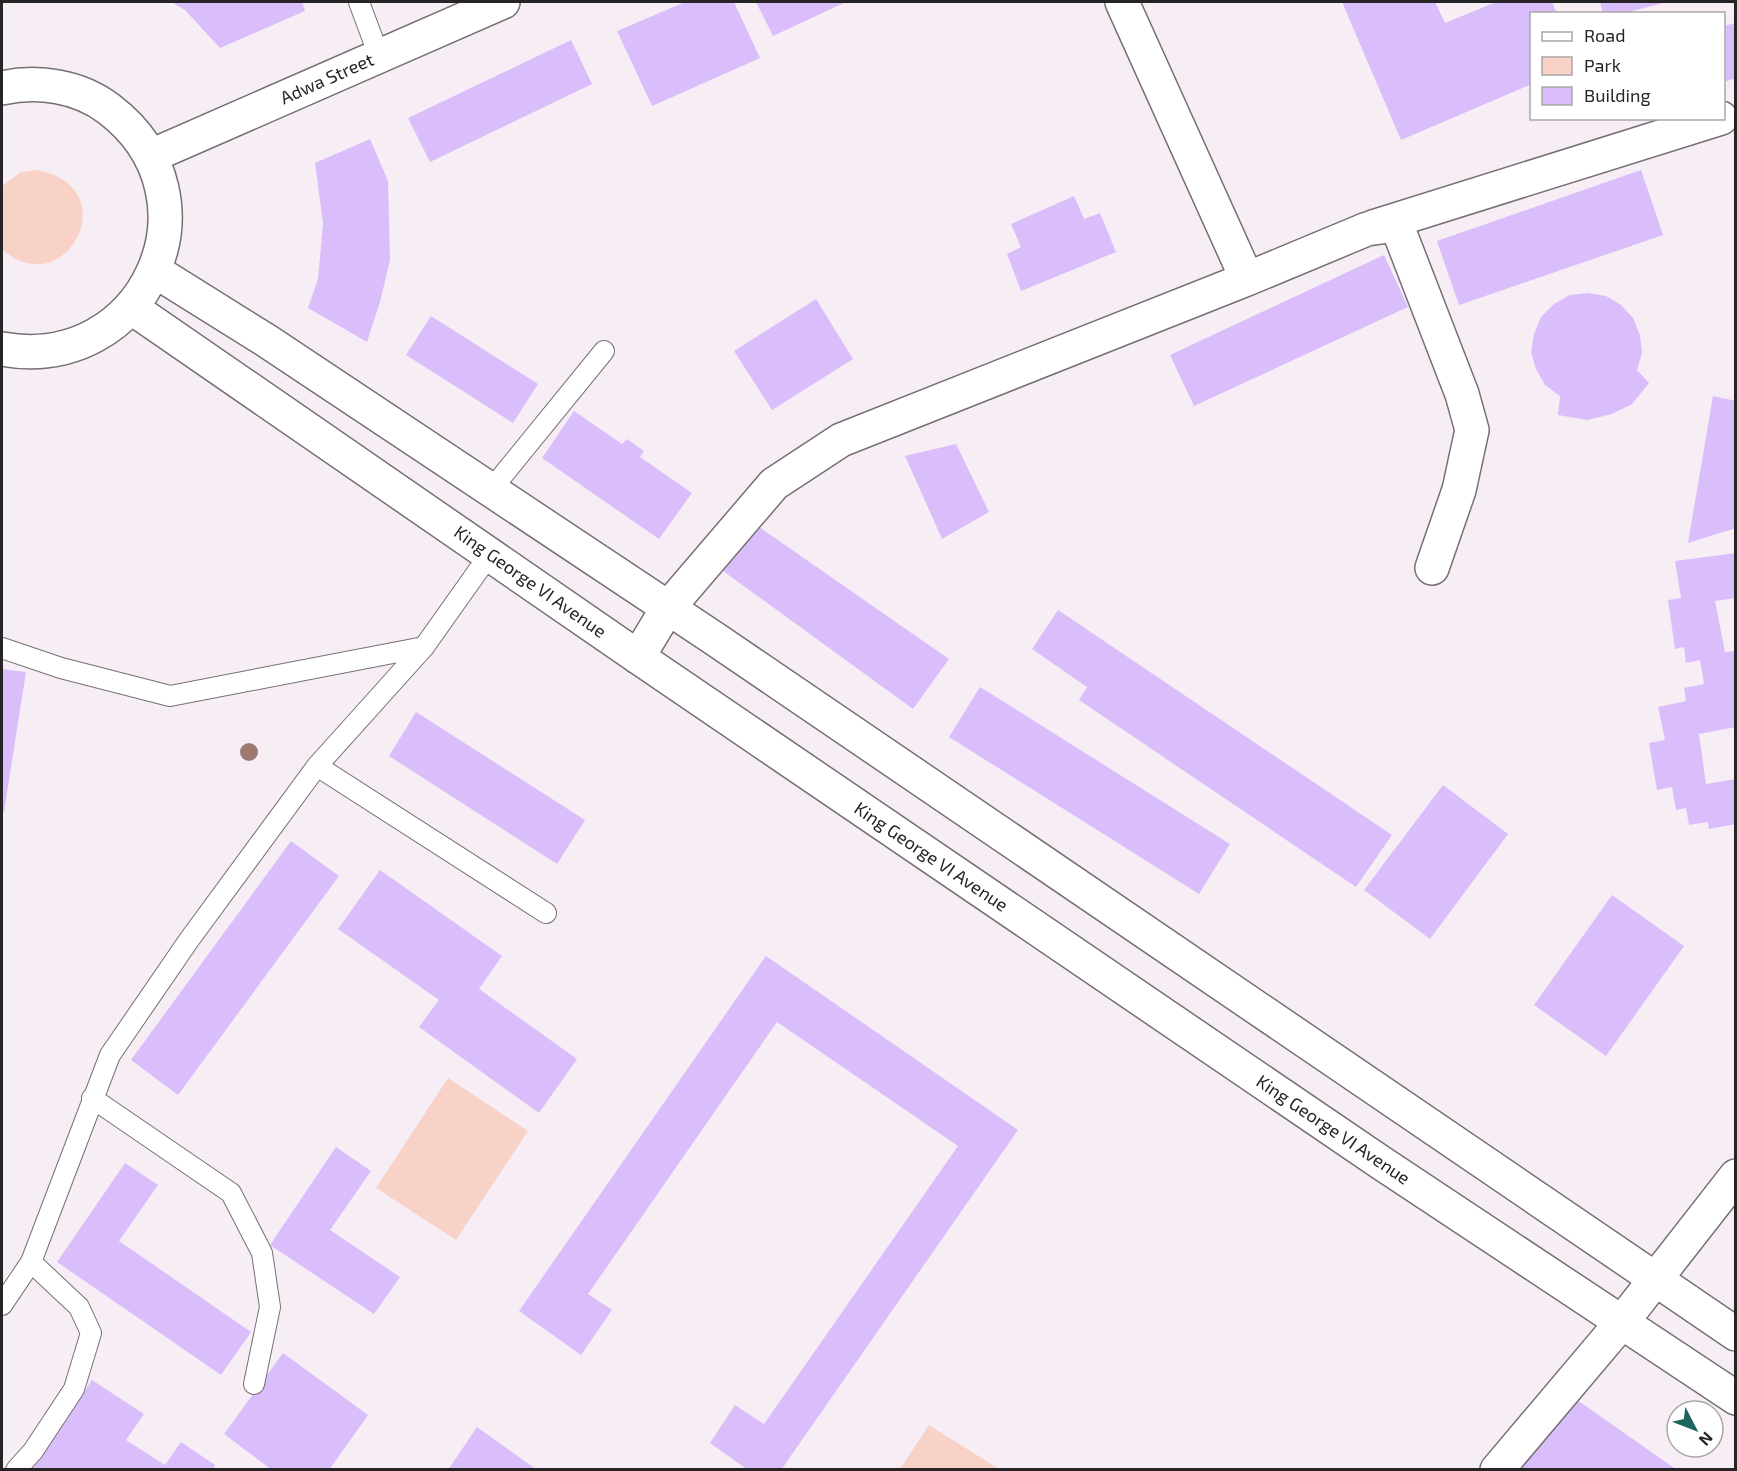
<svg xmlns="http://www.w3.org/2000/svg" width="1737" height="1471" font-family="'Exo 2',sans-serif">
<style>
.green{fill:#f9d2c7}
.building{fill:#d9befb}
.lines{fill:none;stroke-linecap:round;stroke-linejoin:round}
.lane-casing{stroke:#766f74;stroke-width:22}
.street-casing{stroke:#766f74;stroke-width:36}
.primary-casing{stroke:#766f74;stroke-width:36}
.lane{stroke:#fff;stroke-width:20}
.street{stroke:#fff;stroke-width:33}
.primary{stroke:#fff;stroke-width:33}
.tree{fill:#9e7972}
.labels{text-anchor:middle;stroke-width:4.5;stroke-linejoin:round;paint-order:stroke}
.street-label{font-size:18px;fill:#272426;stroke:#fff}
</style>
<rect width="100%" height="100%" fill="#f6eef4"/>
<!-- green -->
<path class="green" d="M36 170C129 186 65 306 2 249V186L21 172Z
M448 1078 528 1131 456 1240 376 1188Z
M929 1425 999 1469H900Z"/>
<!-- building -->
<path class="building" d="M171 2H302L305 11 220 48 185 10Z
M685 2H734L760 58 652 106 617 31Z
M756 2H846L773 36Z
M1342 2H1435L1445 23 1496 2H1552L1557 14H1532V84L1401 140Z
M1600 2H1667L1621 14H1603Z
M1735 23 1736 78 1724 82V26Z
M571 40 592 84 430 162 408 118Z
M370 139 388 181 390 260 380 302 367 342 308 308 318 279 323 223 315 163Z
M1641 170 1663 235 1459 305 1437 241Z
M1074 196 1084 219 1100 213 1116 252 1021 291 1007 254 1021 247 1011 224Z
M1384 255 1408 307 1194 406 1170 355Z
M1588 293 1606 296 1621 305 1633 318 1640 335 1642 353 1637 370 1649 383 1632 404 1612 414 1587 420 1558 415 1560 396 1545 385 1536 369 1531 352 1534 334 1541 317 1554 304 1570 295Z
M816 299 853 359 772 410 734 351Z
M431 316 538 384 513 423 406 355Z
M1713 396 1736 401V528L1688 543Z
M574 411 622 444 627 439 644 451 640 457 692 493 659 539 542 458Z
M956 444 989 512 942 539 905 456Z
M752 522 949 659 913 709 719 568Z
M1736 553V598L1715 601 1725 652 1736 651V727L1699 734 1706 784 1736 779V824L1709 829 1708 822 1689 825 1686 808 1676 810 1672 787 1657 790 1649 743 1665 740 1658 707 1686 701 1684 688 1704 684 1700 660 1686 663 1684 647 1675 649 1668 600 1681 598 1675 561Z
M1058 610 1392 835 1356 887 1079 700 1087 687 1032 649Z
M2 669 26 672 4 812H2Z
M980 687 1230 844 1199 894 949 737Z
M416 712 585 820 557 864 389 756Z
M1443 785 1508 834 1430 939 1364 890Z
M291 841 339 876 178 1095 131 1060Z
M380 870 502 956 479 989 577 1059 539 1113 419 1027 439 1000 338 929Z
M1612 895 1684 946 1606 1056 1534 1005Z
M766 956 1018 1130 781 1470H748L710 1443 735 1405 764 1424 958 1146 777 1022 588 1294 612 1310 581 1355 519 1311Z
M336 1147 371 1171 330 1230 400 1277 374 1314 270 1245Z
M125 1163 158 1185 119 1241 251 1332 221 1375 57 1262Z
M283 1353 368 1415 329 1470H272L224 1434Z
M92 1380 144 1414 126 1440 165 1465 181 1442 215 1465 213 1470H32Z
M1570 1395 1677 1470H1515Z
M477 1427 537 1470H448Z"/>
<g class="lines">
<defs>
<path id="lane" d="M359 2 379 56
M490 491 604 351
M2 648 61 668 170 696 424 647
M317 766 546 913
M92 1098 231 1193 262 1253 270 1307 254 1384
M2 1305 31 1262 110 1055 189 940 317 766 424 647 490 554
M16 1470 33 1451 74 1389 91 1333 79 1307 31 1262"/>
<path id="street" d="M1373 227 1721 118
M1247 279 1367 229 1388 226 1399 231 1462 394 1472 430 1459 490 1432 568
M638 657 667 609 774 484 841 440 1247 279 1122 2
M1497 1470 1622 1322 1736 1176"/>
<path id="primary" d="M2 88C38 80 79 86 109 109 226 198 145 375 2 349
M151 156 503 2
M155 271 267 341 715 639 1736 1334
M132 308 638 657 1380 1162 1736 1398"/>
</defs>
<!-- lane casing -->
<use href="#lane" class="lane-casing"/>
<!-- street casing -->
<use href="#street" class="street-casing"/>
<!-- primary casing -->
<use href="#primary" class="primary-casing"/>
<!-- lane -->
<use href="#lane" class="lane"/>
<!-- street -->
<use href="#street" class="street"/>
<!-- primary -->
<use href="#primary" class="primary"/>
</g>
<!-- trees -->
<circle class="tree" cx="249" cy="752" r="9"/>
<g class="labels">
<!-- street labels -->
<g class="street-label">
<text transform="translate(327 79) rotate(-24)" y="6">Adwa Street</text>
<text transform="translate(530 582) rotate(35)" y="6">King George VI Avenue</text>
<text transform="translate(931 857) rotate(34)" y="6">King George VI Avenue</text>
<text transform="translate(1333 1130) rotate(34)" y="6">King George VI Avenue</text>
</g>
</g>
<!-- border -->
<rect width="1737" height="1471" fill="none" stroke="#272426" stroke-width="6"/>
<!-- legend -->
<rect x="1530" y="12" width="195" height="108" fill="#ffffff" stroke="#a9a7a8" stroke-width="1.5"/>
<rect x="1542" y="32" width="30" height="9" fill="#ffffff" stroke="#a9a7a8" stroke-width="1.5"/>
<text x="1584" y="42" font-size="18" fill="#272426">Road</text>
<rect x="1542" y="57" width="30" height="18" fill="#f9d2c7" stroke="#a9a7a8" stroke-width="1.5"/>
<text x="1584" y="72" font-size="18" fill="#272426">Park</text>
<rect x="1542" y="87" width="30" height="18" fill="#d9befb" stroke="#a9a7a8" stroke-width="1.5"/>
<text x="1584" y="102" font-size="18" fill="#272426">Building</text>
<!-- north arrow -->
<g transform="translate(1695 1429) rotate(132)"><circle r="28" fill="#ffffff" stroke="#a9a7a8" stroke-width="1.5"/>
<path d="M0-4.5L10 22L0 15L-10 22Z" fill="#1e665d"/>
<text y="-9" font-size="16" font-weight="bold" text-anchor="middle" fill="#272426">N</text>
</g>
</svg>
